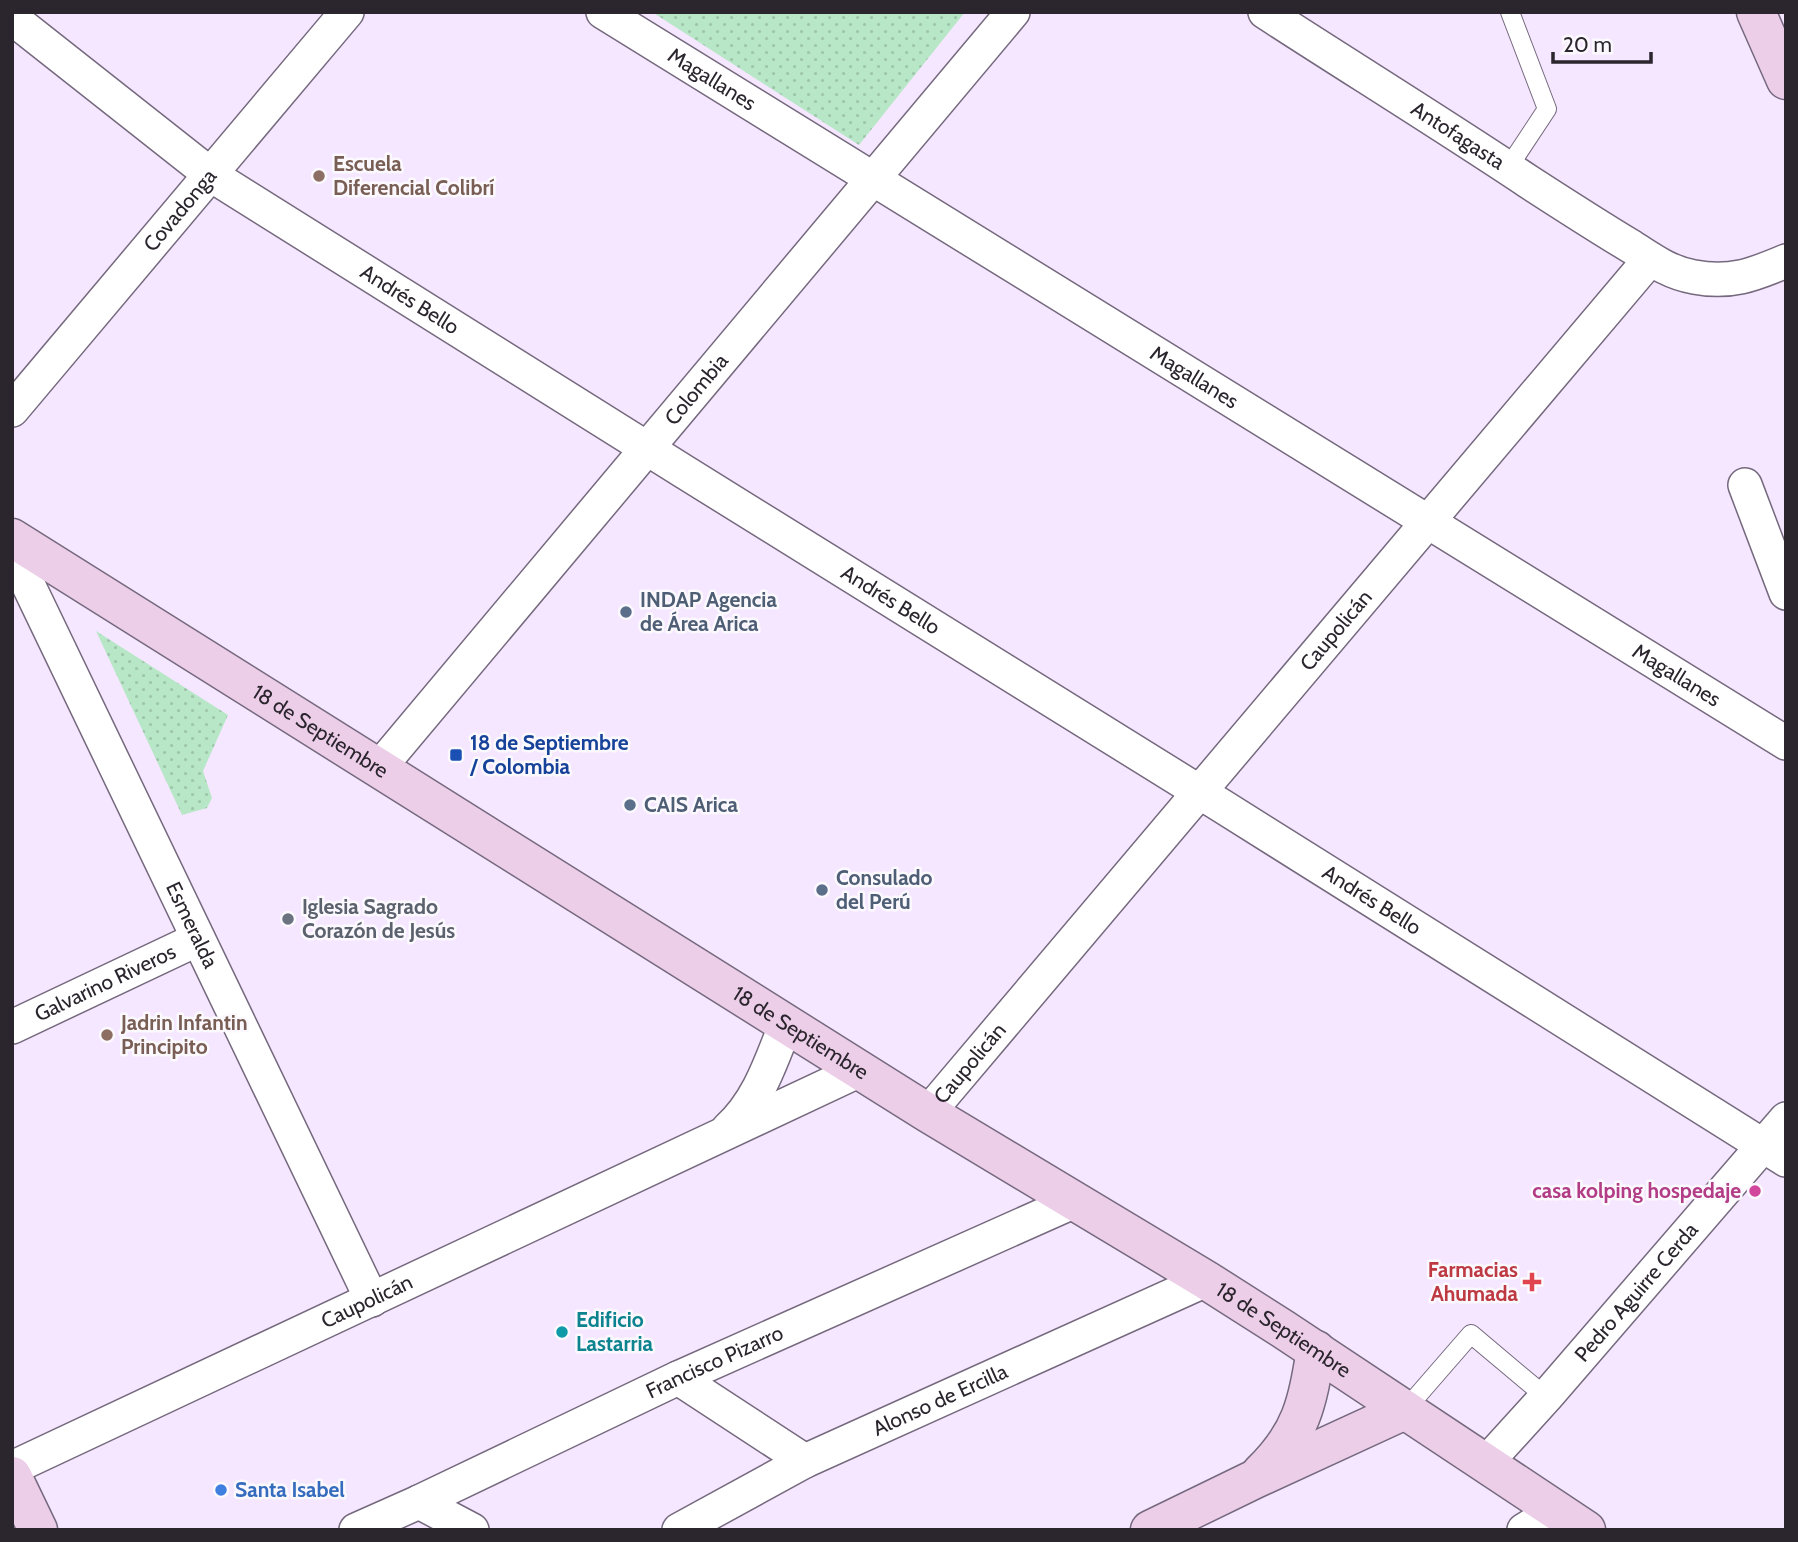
<svg xmlns="http://www.w3.org/2000/svg" width="1798" height="1542" font-family="Cabin,sans-serif">
<style>
.grass{fill:url(#grass-dots)}
.lines{fill:none;stroke-linecap:round;stroke-linejoin:round}
.lane-casing{stroke:#75697e;stroke-width:20}
.street-casing{stroke:#75697e;stroke-width:36}
.secondary-casing{stroke:#75697e;stroke-width:41}
.lane{stroke:#fff;stroke-width:18}
.street{stroke:#fff;stroke-width:33}
.secondary{stroke:#eccee8;stroke-width:38}
.education-dot{fill:#8d6e63;stroke:#fcf9fe;stroke-width:2.5}
.service-dot{fill:#5c6f8a;stroke:#fcf9fe;stroke-width:2.5}
.transit-dot{fill:#1a4fb4;stroke:#fcf9fe;stroke-width:2.5}
.worship-dot{fill:#6b7280;stroke:#fcf9fe;stroke-width:2.5}
.hotel-dot{fill:#d1479c;stroke:#fcf9fe;stroke-width:2.5}
.health-dot{fill:#e0444e;stroke:#fcf9fe;stroke-width:2.5}
.culture-dot{fill:#0f9aa8;stroke:#fcf9fe;stroke-width:2.5}
.shop-dot{fill:#3f7fe0;stroke:#fcf9fe;stroke-width:2.5}
.labels{text-anchor:middle;stroke-width:5;stroke-linejoin:round;paint-order:stroke}
.street-label{font-size:21px;fill:#2b252e;stroke:#fcf9fe}
.education-label{font-size:21px;font-weight:bold;fill:#785e54;stroke:#fcf9fe;text-anchor:start}
.service-label{font-size:21px;font-weight:bold;fill:#4e5e75;stroke:#fcf9fe;text-anchor:start}
.transit-label{font-size:21px;font-weight:bold;fill:#164399;stroke:#fcf9fe;text-anchor:start}
.worship-label{font-size:21px;font-weight:bold;fill:#5b616d;stroke:#fcf9fe;text-anchor:start}
.hotel-label{font-size:21px;font-weight:bold;fill:#b23c85;stroke:#fcf9fe;text-anchor:end}
.health-label{font-size:21px;font-weight:bold;fill:#be3a42;stroke:#fcf9fe;text-anchor:end}
.culture-label{font-size:21px;font-weight:bold;fill:#0d838f;stroke:#fcf9fe;text-anchor:start}
.shop-label{font-size:21px;font-weight:bold;fill:#366cbe;stroke:#fcf9fe;text-anchor:start}
</style>
<defs>
<pattern id="grass-dots" width="8" height="8" patternUnits="userSpaceOnUse" patternTransform="scale(1.75)"><rect width="8" height="8" fill="#b8e7c7"/><path d="M2 2h.1M6 6h.1" fill="none" stroke="#9ec6ab" stroke-width="1.8" stroke-linecap="round"/></pattern>
</defs>
<rect width="100%" height="100%" fill="#f5e7ff"/>
<!-- grass -->
<path class="grass" d="M652 12H965L859 145Z
M96 631 228 715 203 771 212 798 207 808 182 815Z"/>
<g class="lines">
<defs>
<path id="lane" d="M1508 168 1547 109 1510 12
M1405 1410 1471 1334 1546 1397"/>
<g id="street">
<path id="s1" d="M603 12 1786 743"/>
<path id="s2" d="M1265 12C1353 69 1442 124 1529 182 1563 204 1597 226 1632 247 1652 260 1670 273 1694 277 1730 284 1753 275 1786 261"/>
<path id="s3" d="M12 18 211 175 683 471 1222 806 1786 1160"/>
<path id="s4" d="M12 410 347 12"/>
<path d="M1745 485 1786 593"/>
<path id="s5" d="M12 551 372 1300"/>
<path id="s6" d="M379 768 1013 12"/>
<path id="s7" d="M12 1027 198 939"/>
<path id="s8" d="M928 1113 1650 259"/>
<path d="M728 1129C759 1101 771 1061 786 1024"/>
<path d="M678 1378 805 1461"/>
<path id="s9" d="M1485 1464 1546 1397 1786 1119"/>
<path id="s10" d="M12 1468 860 1070"/>
<path d="M419 1502 472 1530"/>
<path id="s11" d="M356 1530 419 1502 678 1378 1075 1201"/>
<path id="s12" d="M679 1530 805 1461 1206 1280"/>
<path d="M1524 1530 1555 1511"/>
</g>
<g id="secondary">
<path d="M1756 12 1786 80"/>
<path id="s13" d="M12 538 928 1113 1206 1280 1283 1329 1586 1530"/>
<path d="M1261 1473C1302 1433 1307 1404 1316 1350"/>
<path d="M12 1476 38 1530"/>
<path d="M1150 1530 1255 1479 1405 1410"/>
</g>
</defs>
<!-- lane casing -->
<use href="#lane" class="lane-casing"/>
<!-- street casing -->
<use href="#street" class="street-casing"/>
<!-- secondary casing -->
<use href="#secondary" class="secondary-casing"/>
<!-- lane -->
<use href="#lane" class="lane"/>
<!-- street -->
<use href="#street" class="street"/>
<!-- secondary -->
<use href="#secondary" class="secondary"/>
</g>
<!-- markers -->
<g class="education-dot">
<circle cx="319" cy="176" r="7"/>
<circle cx="107" cy="1035" r="7"/>
</g>
<g class="service-dot">
<circle cx="626" cy="612" r="7"/>
<circle cx="630" cy="805" r="7"/>
<circle cx="822" cy="890" r="7"/>
</g>
<rect class="transit-dot" x="449" y="748" width="14" height="14" rx="3.5"/>
<circle class="worship-dot" cx="288" cy="919" r="7"/>
<circle class="hotel-dot" cx="1755" cy="1191" r="7"/>
<path class="health-dot" d="M1528.5 1271.5h7v7h7v7h-7v7h-7v-7h-7v-7h7z"/>
<circle class="culture-dot" cx="562" cy="1332" r="7"/>
<circle class="shop-dot" cx="221" cy="1490" r="7"/>
<g class="labels">
<!-- street labels -->
<g class="street-label">
<text dy="7" stroke="none"><textPath href="#s1" startOffset="128">Magallanes</textPath></text>
<text dy="7" stroke="none"><textPath href="#s2" startOffset="229">Antofagasta</textPath></text>
<text dy="7" stroke="none"><textPath href="#s4" startOffset="261">Covadonga</textPath></text>
<text dy="7" stroke="none"><textPath href="#s3" startOffset="488">Andrés Bello</textPath></text>
<text dy="7" stroke="none"><textPath href="#s1" startOffset="695">Magallanes</textPath></text>
<text dy="7" stroke="none"><textPath href="#s6" startOffset="494">Colombia</textPath></text>
<text dy="7" stroke="none"><textPath href="#s3" startOffset="1055">Andrés Bello</textPath></text>
<text dy="7" stroke="none"><textPath href="#s8" startOffset="632">Caupolicán</textPath></text>
<text dy="7" stroke="none"><textPath href="#s1" startOffset="1262">Magallanes</textPath></text>
<text dy="7" stroke="none"><textPath href="#s13" startOffset="364">18 de Septiembre</textPath></text>
<text dy="7" stroke="none"><textPath href="#s3" startOffset="1622">Andrés Bello</textPath></text>
<text dy="7" stroke="none"><textPath href="#s5" startOffset="415">Esmeralda</textPath></text>
<text dy="7" stroke="none"><textPath href="#s7" startOffset="103">Galvarino Riveros</textPath></text>
<text dy="7" stroke="none"><textPath href="#s13" startOffset="931">18 de Septiembre</textPath></text>
<text dy="7" stroke="none"><textPath href="#s8" startOffset="65">Caupolicán</textPath></text>
<text dy="7" stroke="none"><textPath href="#s9" startOffset="229">Pedro Aguirre Cerda</textPath></text>
<text dy="7" stroke="none"><textPath href="#s10" startOffset="392">Caupolicán</textPath></text>
<text dy="7" stroke="none"><textPath href="#s13" startOffset="1498">18 de Septiembre</textPath></text>
<text dy="7" stroke="none"><textPath href="#s11" startOffset="396">Francisco Pizarro</textPath></text>
<text dy="7" stroke="none"><textPath href="#s12" startOffset="292">Alonso de Ercilla</textPath></text>
</g>
<!-- education labels -->
<g class="education-label">
<text x="333" y="171">Escuela<tspan x="333" dy="24">Diferencial Colibrí</tspan></text>
<text x="121" y="1030">Jadrin Infantin<tspan x="121" dy="24">Principito</tspan></text>
</g>
<!-- service labels -->
<g class="service-label">
<text x="640" y="607">INDAP Agencia<tspan x="640" dy="24">de Área Arica</tspan></text>
<text x="644" y="812">CAIS Arica</text>
<text x="836" y="885">Consulado<tspan x="836" dy="24">del Perú</tspan></text>
</g>
<!-- transit labels -->
<g class="transit-label">
<text x="470" y="750">18 de Septiembre<tspan x="470" dy="24">/ Colombia</tspan></text>
</g>
<!-- worship labels -->
<g class="worship-label">
<text x="302" y="914">Iglesia Sagrado<tspan x="302" dy="24">Corazón de Jesús</tspan></text>
</g>
<!-- hotel labels -->
<g class="hotel-label">
<text x="1741" y="1198">casa kolping hospedaje</text>
</g>
<!-- health labels -->
<g class="health-label">
<text x="1518" y="1277">Farmacias<tspan x="1518" dy="24">Ahumada</tspan></text>
</g>
<!-- culture labels -->
<g class="culture-label">
<text x="576" y="1327">Edificio<tspan x="576" dy="24">Lastarria</tspan></text>
</g>
<!-- shop labels -->
<g class="shop-label">
<text x="235" y="1497">Santa Isabel</text>
</g>
</g>
<!-- border -->
<rect width="1798" height="1542" fill="none" stroke="#2b252e" stroke-width="28"/>
<!-- scale -->
<path d="M1553 52v10h98v-10" fill="none" stroke="#2b252e" stroke-width="3.5"/>
<text x="1563" y="52" font-size="21" fill="#2b252e" stroke="#fcf9fe" stroke-width="5" paint-order="stroke">20 m</text>
</svg>
